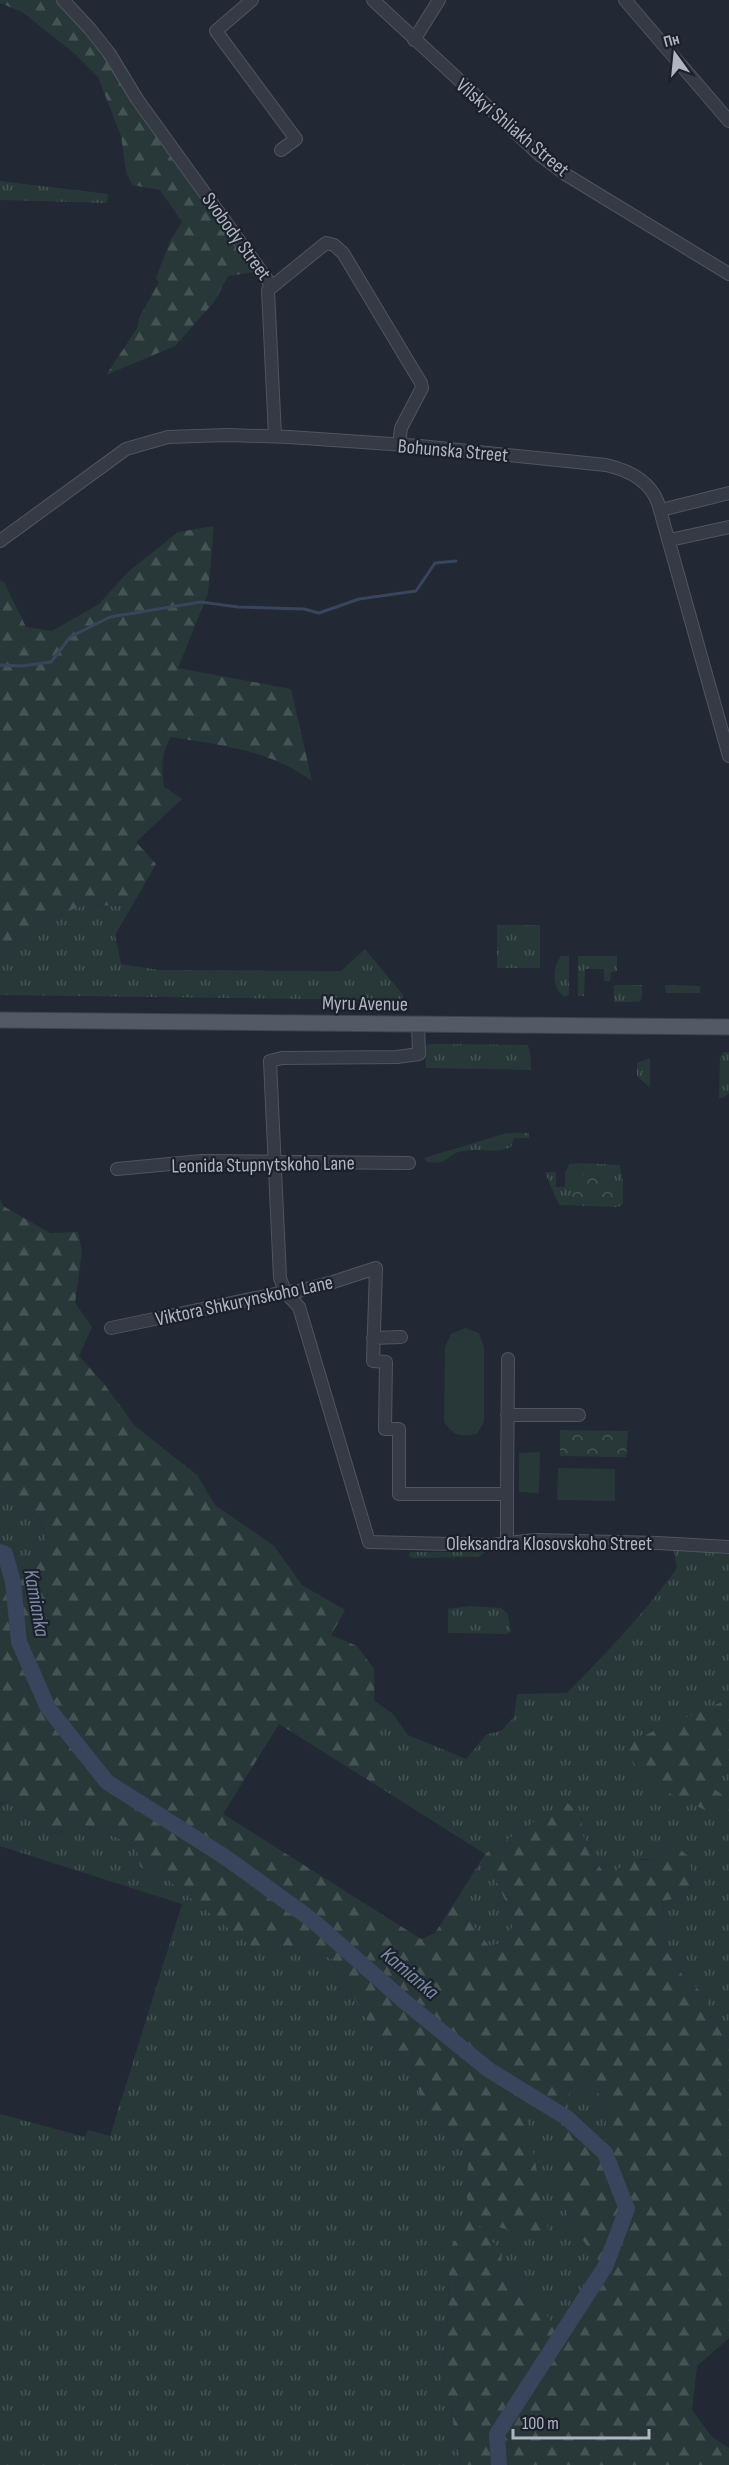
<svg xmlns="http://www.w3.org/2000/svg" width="729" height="2465" font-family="'Sofia Sans Condensed',sans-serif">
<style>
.grass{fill:url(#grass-tufts)}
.forest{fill:url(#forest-firs);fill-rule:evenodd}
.park{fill:url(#park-crowns)}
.pitch{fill:#283839}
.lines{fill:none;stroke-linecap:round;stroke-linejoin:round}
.stream{stroke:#39455c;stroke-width:3}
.river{stroke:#39455c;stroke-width:16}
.minor-casing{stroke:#4f5560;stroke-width:14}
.major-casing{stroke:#3e444f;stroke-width:17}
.minor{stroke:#353a45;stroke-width:12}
.major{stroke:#535965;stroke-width:15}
.labels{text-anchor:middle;stroke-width:4.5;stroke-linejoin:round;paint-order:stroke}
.street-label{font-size:20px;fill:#afb5c2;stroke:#1b202a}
.water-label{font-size:21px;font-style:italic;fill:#7b8aa7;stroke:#1b202a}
</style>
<defs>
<pattern id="grass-tufts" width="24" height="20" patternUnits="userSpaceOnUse" patternTransform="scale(1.5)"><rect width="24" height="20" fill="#283839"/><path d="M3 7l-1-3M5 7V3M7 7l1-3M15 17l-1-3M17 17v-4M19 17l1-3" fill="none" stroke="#455354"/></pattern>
<pattern id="forest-firs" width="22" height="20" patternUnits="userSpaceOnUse" patternTransform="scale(1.5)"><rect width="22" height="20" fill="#283839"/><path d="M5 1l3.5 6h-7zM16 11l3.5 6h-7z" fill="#455354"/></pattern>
<pattern id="park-crowns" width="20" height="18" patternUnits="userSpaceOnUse" patternTransform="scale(1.5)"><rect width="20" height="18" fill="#283839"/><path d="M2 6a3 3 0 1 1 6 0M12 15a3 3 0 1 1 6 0" fill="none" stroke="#455354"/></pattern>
</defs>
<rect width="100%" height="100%" fill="#222834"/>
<!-- grass -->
<path class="grass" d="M0 181 108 194 107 203 0 200Z
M83 905 132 906 115 935 121 964 159 970 341 971 365 949 403 995V998L397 1000 0 995V950L22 932Z
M497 925H540V968H497Z
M561 956H569V994L566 997C551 991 552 967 561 956Z
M578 956H617V971L611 972 610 981H604V969H585L584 996H578Z
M614 985H642V998L639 1002H614Z
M665 985 700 986V993H666Z
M429 1044 527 1045 530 1050 531 1070 426 1068 425 1046Z
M724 1052H729V1093L723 1098H719L720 1057Z
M650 1058V1088L637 1076V1063Z
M507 1133H529V1138H514L511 1147C497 1154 478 1148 463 1151 445 1154 451 1165 427 1162L424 1158Z
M578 1163 620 1165 623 1182V1204L618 1207 559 1205 545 1172H556V1187H565V1172L570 1164Z
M0 1493C16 1498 39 1513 44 1531 46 1538 46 1547 47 1555L31 1557 0 1552Z
M672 1544 729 1547V2035L708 2014V1998L683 1976 661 1943 664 1901 684 1896 693 1881 688 1857 675 1845 659 1860 641 1859 606 1878 583 1836 581 1817 566 1802 485 1854 504 1898 515 1918 507 1942 489 1946 455 1902 485 1854 376 1785 373 1700 392 1713 408 1735 466 1759 487 1734 501 1731 514 1717 517 1694 567 1693C606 1653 644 1614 677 1568Z
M410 1552H486L478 1557 413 1558 409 1556Z
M470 1606 501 1608 508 1614 511 1632 506 1634 448 1633V1609Z
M11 1800 37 1827 62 1835 72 1823 102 1830 137 1848 140 1867 166 1878 192 1899 280 1945 331 1958 371 2026 414 2072 422 2105 469 2157 465 2188 521 2090 566 2118 568 2096 577 2079 602 2096 607 2111 605 2153 567 2119C562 2142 557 2169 560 2192 563 2214 590 2252 605 2267L559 2337 535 2297 500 2272 449 2275 448 2315 441 2378 452 2413 461 2465H0V2114L85 2137 88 2130 110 2136 182 1904 0 1846V1807L1 1804Z"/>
<!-- forest -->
<path class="forest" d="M0 0H63L262 271 228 276 214 302 175 346 106 375 138 327 139 318 159 282 156 278 171 239 182 222 160 190 132 185 126 171 121 136 98 77 74 53 22 12 0 3Z
M214 526 208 593 178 668 291 689 312 781C270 750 221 745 171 737 161 754 161 769 164 787L182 799 136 842 156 864 132 906 83 905 22 932 0 950V580L4 582 26 627 52 631 99 604 128 572 178 532Z
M0 1199 3 1206 50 1233 78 1232 82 1252 75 1303 92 1327 79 1356 104 1384 135 1426 197 1475 215 1505 274 1546 302 1585 345 1610 331 1635 357 1646 374 1669 376 1785 279 1724 223 1814 421 1939 435 1933 455 1902 489 1946 507 1942 515 1918 504 1898 485 1854 566 1801 581 1817 583 1836 606 1878C630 1860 629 1859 659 1860L675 1845 689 1857 693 1881 684 1896 664 1901 661 1943 683 1976 708 1998V2014L729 2035V2338L697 2366 692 2410 711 2436 729 2448V2465H461L452 2413 441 2378 448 2315 449 2275 452 2245 471 2217 465 2188 469 2157 422 2105 414 2072 371 2026 331 1958 280 1945 257 1951 166 1878 140 1867 137 1848 102 1830 73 1823 63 1835 37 1827 11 1800 0 1803V1552L31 1557 47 1555C46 1547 46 1538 44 1530 39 1513 16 1498 0 1493ZM577 2079 602 2096 607 2111 605 2153 567 2118 568 2096ZM521 2090 567 2118C564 2134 556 2152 555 2169 554 2201 584 2246 605 2267L560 2336 535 2297 500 2272 502 2253 472 2218 511 2231 549 2233Z
M729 1699V1763L705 1782 729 1800V1821L643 1781 624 1744Z"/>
<!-- park -->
<path class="park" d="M570 1175H614L615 1203 573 1202Z
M560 1430 628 1431 626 1457 560 1456Z"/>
<!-- pitch -->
<path class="pitch" d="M465 1328 479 1333 484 1347V1422L477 1434C462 1437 453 1436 444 1422L445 1347 451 1334Z
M540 1452 539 1493 519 1492V1453Z
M558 1468 615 1469V1501L557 1500Z"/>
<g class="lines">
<!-- stream -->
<path class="stream" d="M0 665 22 666 51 662 70 637 110 617 201 602 238 607 304 609 319 613 359 599 416 591 435 563 456 561"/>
<!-- river -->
<path class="river" d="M0 1552 5 1554 13 1582 19 1642 48 1708 107 1782 225 1857 312 1920 404 2001 489 2070 567 2118 605 2153 627 2209 605 2267 497 2434 499 2465"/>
<defs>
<path id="minor" d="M63 0 90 29 109 53 137 99 271 285
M252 0 216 31 296 139 281 150
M373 0 541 156 565 174 729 274
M625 0 729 121
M414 40 439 0
M275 436 268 290 326 243 334 245 343 253 421 383 422 388 401 428 399 445
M661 510 729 493
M670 540 729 527
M0 541 126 449 168 437 227 435 289 437 420 446 606 465C628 470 650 481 658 503L729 756
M418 1025 419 1054
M419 1054 397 1057 282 1058 270 1061 280 1278 285 1292 299 1307 369 1542 491 1545 535 1540 658 1543 729 1547
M117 1169 202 1161 409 1163
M111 1328 285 1292 299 1291 333 1282 376 1268 373 1361 386 1362 385 1429H399V1494H507V1541
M373 1338 401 1337
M507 1415H579
M507 1494 508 1359"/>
<path id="major" d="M0 1020 729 1027"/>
</defs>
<!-- minor casing -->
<use href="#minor" class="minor-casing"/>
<!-- major casing -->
<use href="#major" class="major-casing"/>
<!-- minor -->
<use href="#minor" class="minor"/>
<!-- major -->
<use href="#major" class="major"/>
</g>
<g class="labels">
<!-- street labels -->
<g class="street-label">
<text transform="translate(513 127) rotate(40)" y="7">Vilskyi Shliakh Street</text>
<text transform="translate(237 236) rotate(54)" y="7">Svobody Street</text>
<text transform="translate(453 450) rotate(5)" y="7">Bohunska Street</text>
<text transform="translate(365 1003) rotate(1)" y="7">Myru Avenue</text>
<text transform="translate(263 1164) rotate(-1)" y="7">Leonida Stupnytskoho Lane</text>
<text transform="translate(244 1300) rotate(-12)" y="7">Viktora Shkurynskoho Lane</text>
<text x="549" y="1550">Oleksandra Klosovskoho Street</text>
</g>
<!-- water labels -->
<g class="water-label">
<text transform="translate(37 1603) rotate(80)" y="7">Kamianka</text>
<text transform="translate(410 1973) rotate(40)" y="7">Kamianka</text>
</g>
</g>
<!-- north arrow -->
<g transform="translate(675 54) rotate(345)" stroke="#1b202a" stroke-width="4.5" paint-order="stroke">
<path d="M0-4.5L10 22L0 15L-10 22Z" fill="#afb5c2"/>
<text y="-9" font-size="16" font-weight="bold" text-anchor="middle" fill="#afb5c2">Пн</text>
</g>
<!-- scale -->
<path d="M513 2429v9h136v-9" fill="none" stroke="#afb5c2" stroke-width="3"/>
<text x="522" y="2429" font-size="18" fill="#afb5c2" stroke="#1b202a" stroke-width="4.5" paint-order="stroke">100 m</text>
</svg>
